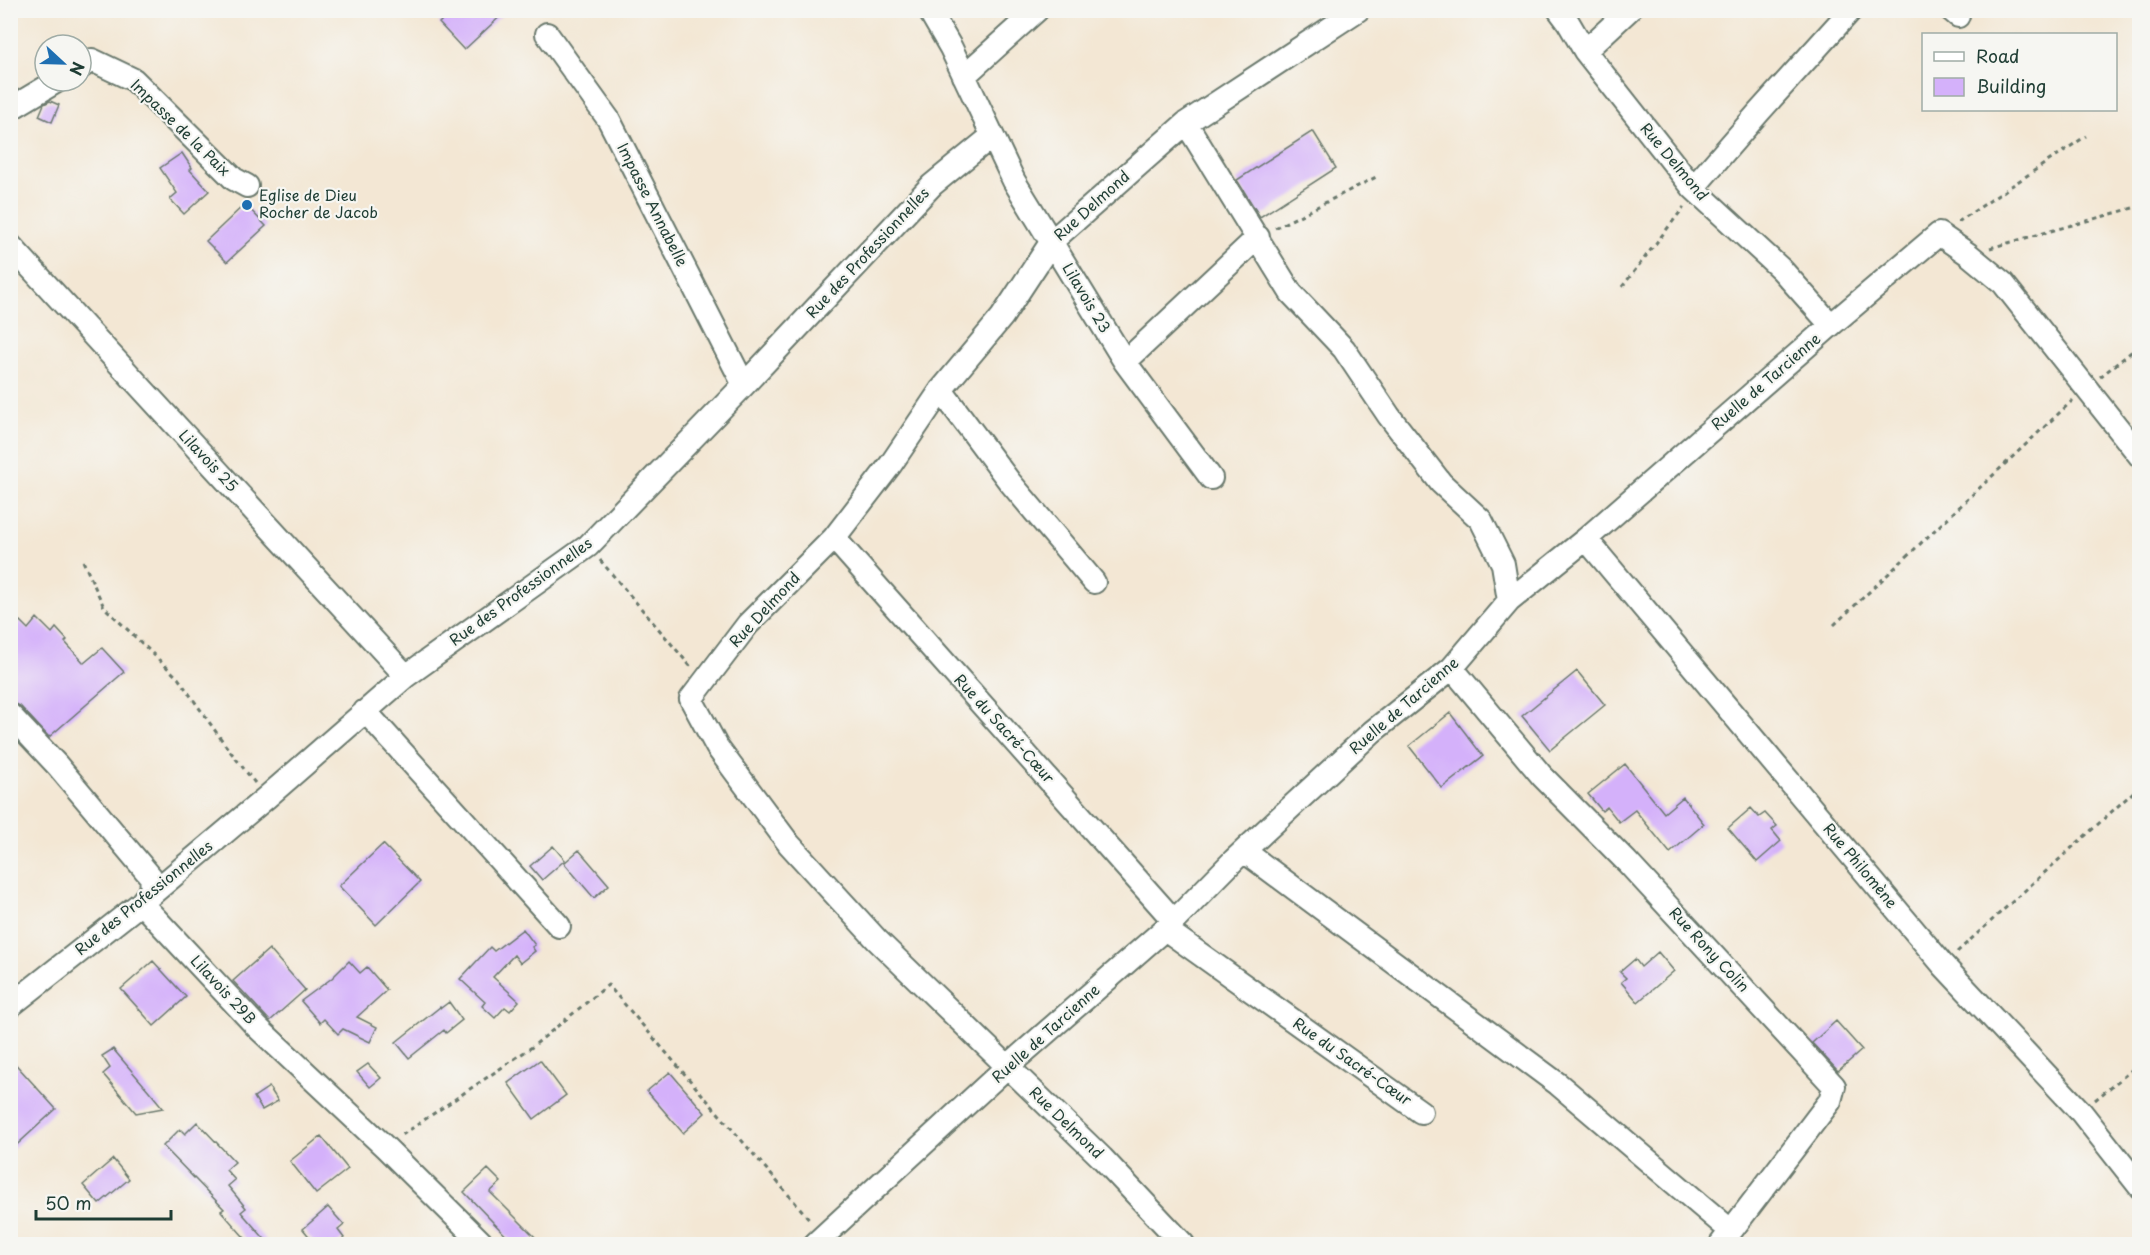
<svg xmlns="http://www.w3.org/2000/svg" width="2150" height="1255" font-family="'Playpen Sans',sans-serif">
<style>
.building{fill:#d4b1fa}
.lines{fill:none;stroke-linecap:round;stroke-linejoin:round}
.minor-casing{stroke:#69786c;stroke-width:26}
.path{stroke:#69786c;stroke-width:3;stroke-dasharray:4.5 4.5;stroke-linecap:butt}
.minor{stroke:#fff;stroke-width:22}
.poi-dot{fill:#1f6fb2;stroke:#f6f6f2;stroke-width:2}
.labels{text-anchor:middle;stroke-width:4.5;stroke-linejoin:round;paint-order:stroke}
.street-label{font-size:15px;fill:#1f3d34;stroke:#f6f6f2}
.poi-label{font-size:15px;fill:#1f3d34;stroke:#f6f6f2;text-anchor:start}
</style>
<rect width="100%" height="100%" fill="#f6f6f2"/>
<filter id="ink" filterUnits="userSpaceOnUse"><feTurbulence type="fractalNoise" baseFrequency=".0167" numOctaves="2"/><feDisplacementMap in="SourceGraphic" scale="12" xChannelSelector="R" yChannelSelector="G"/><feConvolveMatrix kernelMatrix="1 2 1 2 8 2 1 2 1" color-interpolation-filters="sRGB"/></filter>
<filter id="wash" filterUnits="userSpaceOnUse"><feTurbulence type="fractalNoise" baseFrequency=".008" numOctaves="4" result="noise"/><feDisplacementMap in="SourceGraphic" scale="24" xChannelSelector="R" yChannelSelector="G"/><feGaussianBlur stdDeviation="1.35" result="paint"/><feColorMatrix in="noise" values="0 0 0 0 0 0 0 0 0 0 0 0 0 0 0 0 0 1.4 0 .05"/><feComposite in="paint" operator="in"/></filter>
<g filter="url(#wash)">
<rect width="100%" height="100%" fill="#f3e7d4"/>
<g id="blocks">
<!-- building -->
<path class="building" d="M452 10H507L464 50 439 23Z
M50 101 59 105 52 122 39 116 44 104Z
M1313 131 1336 168 1260 217 1237 180Z
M182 153 192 168 190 170 209 191 184 214 170 199 177 193 160 168Z
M245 204 266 226 227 262 206 241Z
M37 618 52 633 56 628 67 640 65 642 84 663 102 648 124 672 49 737 20 706 10 702V629L20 621 28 629Z
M1577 671 1605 705 1550 750 1522 716Z
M1450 713 1483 756 1442 788 1409 746Z
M1625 764 1664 813 1683 797 1704 824 1670 853 1635 810 1619 822 1607 807 1602 811 1588 794Z
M1751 808 1759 817 1765 813 1777 826 1772 830 1781 841 1757 862 1728 828Z
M383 844 420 882 376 925 339 886Z
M553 846 565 860 542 880 530 866Z
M579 850 609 885 594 898 564 863Z
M523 929 535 945 532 947 535 951 520 963 514 955 493 977 519 1001 510 1011 505 1007 495 1018 482 1006 485 1002 460 979 490 947 494 951Z
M269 949 305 990 270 1021 233 981Z
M1658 952 1674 971 1638 1002 1621 982 1626 978 1620 972 1635 959 1641 967Z
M153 961 186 997 154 1026 121 989Z
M349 961 360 973 367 967 387 990 357 1017 377 1027 370 1042 343 1029 338 1034 324 1019 320 1023 301 1001 332 978Z
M449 1002 462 1020 446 1033 444 1030 409 1058 396 1042 440 1007 441 1008Z
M1836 1021 1862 1050 1838 1071 1812 1043Z
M113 1049 149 1091 163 1108 136 1113 103 1074 110 1068 102 1056Z
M10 1058 56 1109 10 1151Z
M540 1060 566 1095 534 1119 508 1083Z
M368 1064 381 1078 370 1087 357 1072Z
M670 1072 705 1113 683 1133 647 1091Z
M269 1087 278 1101 262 1110 254 1097Z
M197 1122 235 1162 226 1170 235 1180 228 1186 246 1208 241 1212 270 1245H251L221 1211 224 1209 163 1146 180 1129 185 1134Z
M321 1136 348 1169 316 1194 290 1161Z
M113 1159 129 1179 99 1204 83 1185Z
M488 1169 501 1182 490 1192 535 1237 526 1245H515L464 1192Z
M328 1207 344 1225 338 1230 344 1238 336 1245H316L303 1229Z"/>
</g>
</g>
<g filter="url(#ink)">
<use href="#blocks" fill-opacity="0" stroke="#69786c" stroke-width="1.5"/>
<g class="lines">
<defs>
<path id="minor" d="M929 10 951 48 1014 181 1125 362 1211 478
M1559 10 1568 22 1585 51 1693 188 1782 270 1831 325
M1951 10 1958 16
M547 34 609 120 744 385
M1585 51 1629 10
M81 67 92 60 134 80 234 179 247 186
M964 76 1037 10
M10 109 57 81
M1186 123 1291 293 1344 349 1389 416 1441 483 1481 520 1503 564 1509 601
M1693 188 1759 112 1851 10
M10 245 406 676
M1125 362 1258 237
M941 390 1009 481 1094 582
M834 538 1174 921
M1586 539 1943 965 2081 1112 2140 1187
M1452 668 1542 776 1627 862 1834 1086 1830 1101 1721 1244
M365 711 559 926
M10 715 57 765 151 877 152 889 141 903 257 1027 385 1147 483 1244
M1244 851 1558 1084 1731 1231
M1165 929 1421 1112
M10 1006 141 903 267 797 406 676 588 546 744 385 932 185 992 136
M815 1244 1008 1066 1174 921 1234 860 1372 732 1452 668 1509 601 1586 539 1831 325 1939 234 1968 254 2003 283 2140 456
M1183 1244 1102 1158 877 940 789 844 717 747 691 699 748 624 834 538 891 464 941 390 1002 317 1052 241 1186 123 1358 10"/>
</defs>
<!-- minor casing -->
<use href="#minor" class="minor-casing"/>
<!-- path -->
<path class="path" d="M1958 222 2086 136
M1275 228 1376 177
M1990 248 2140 206
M1622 287 1684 207
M2100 377 2140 345
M600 560 691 667
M83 561 104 607 178 678 226 746 255 783
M1834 625 2073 400
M1957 952 2140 786
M2095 1100 2140 1063
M402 1135 532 1047 608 985 811 1221"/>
<!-- minor -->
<use href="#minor" class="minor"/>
</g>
</g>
<!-- markers -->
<circle class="poi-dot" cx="247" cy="205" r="6"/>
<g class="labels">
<!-- street labels -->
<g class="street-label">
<text transform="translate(180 128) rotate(44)" y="5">Impasse de la Paix</text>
<text transform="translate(1674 162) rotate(50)" y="5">Rue Delmond</text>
<text transform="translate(652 205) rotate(63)" y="5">Impasse Annabelle</text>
<text transform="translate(1092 206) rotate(-42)" y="5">Rue Delmond</text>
<text transform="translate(868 253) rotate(-47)" y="5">Rue des Professionnelles</text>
<text transform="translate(1086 298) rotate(59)" y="5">Lilavois 23</text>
<text transform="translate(1766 382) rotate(-41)" y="5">Ruelle de Tarcienne</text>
<text transform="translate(208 461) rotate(47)" y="5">Lilavois 25</text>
<text transform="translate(521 592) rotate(-36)" y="5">Rue des Professionnelles</text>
<text transform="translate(765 610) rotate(-47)" y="5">Rue Delmond</text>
<text transform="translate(1404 706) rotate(-41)" y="5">Ruelle de Tarcienne</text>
<text transform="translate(1004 729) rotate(48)" y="5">Rue du Sacré-Cœur</text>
<text transform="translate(1860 866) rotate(50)" y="5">Rue Philomène</text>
<text transform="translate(144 898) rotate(-39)" y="5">Rue des Professionnelles</text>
<text transform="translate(1709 950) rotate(47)" y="5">Rue Rony Colin</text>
<text transform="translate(223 990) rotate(47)" y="5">Lilavois 29B</text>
<text transform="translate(1046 1034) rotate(-42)" y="5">Ruelle de Tarcienne</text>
<text transform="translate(1352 1062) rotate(35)" y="5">Rue du Sacré-Cœur</text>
<text transform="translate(1066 1123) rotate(44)" y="5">Rue Delmond</text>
</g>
<!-- poi labels -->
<g class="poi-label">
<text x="259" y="201">Eglise de Dieu<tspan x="259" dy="17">Rocher de Jacob</tspan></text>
</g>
</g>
<!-- margin -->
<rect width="2150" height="1255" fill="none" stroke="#f6f6f2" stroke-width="36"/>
<!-- legend -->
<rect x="1922" y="33" width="195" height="78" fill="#f6f6f2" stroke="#a0aca6" stroke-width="1.5"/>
<rect x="1934" y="52" width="30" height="9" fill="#ffffff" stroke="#a0aca6" stroke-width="1.5"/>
<text x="1976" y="63" font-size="18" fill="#1f3d34">Road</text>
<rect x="1934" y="78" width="30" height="18" fill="#d4b1fa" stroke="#a0aca6" stroke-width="1.5"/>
<text x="1976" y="93" font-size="18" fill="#1f3d34">Building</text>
<!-- north arrow -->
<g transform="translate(63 63) rotate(112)"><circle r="28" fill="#f6f6f2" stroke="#a0aca6" stroke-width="1.5"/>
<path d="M0-4.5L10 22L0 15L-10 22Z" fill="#1f6fb2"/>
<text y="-9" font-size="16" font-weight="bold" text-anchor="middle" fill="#1f3d34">N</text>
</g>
<!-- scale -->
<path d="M36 1210v9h135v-9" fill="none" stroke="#1f3d34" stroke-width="3"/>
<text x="45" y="1210" font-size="18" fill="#1f3d34" stroke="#f6f6f2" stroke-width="4.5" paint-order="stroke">50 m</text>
</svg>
